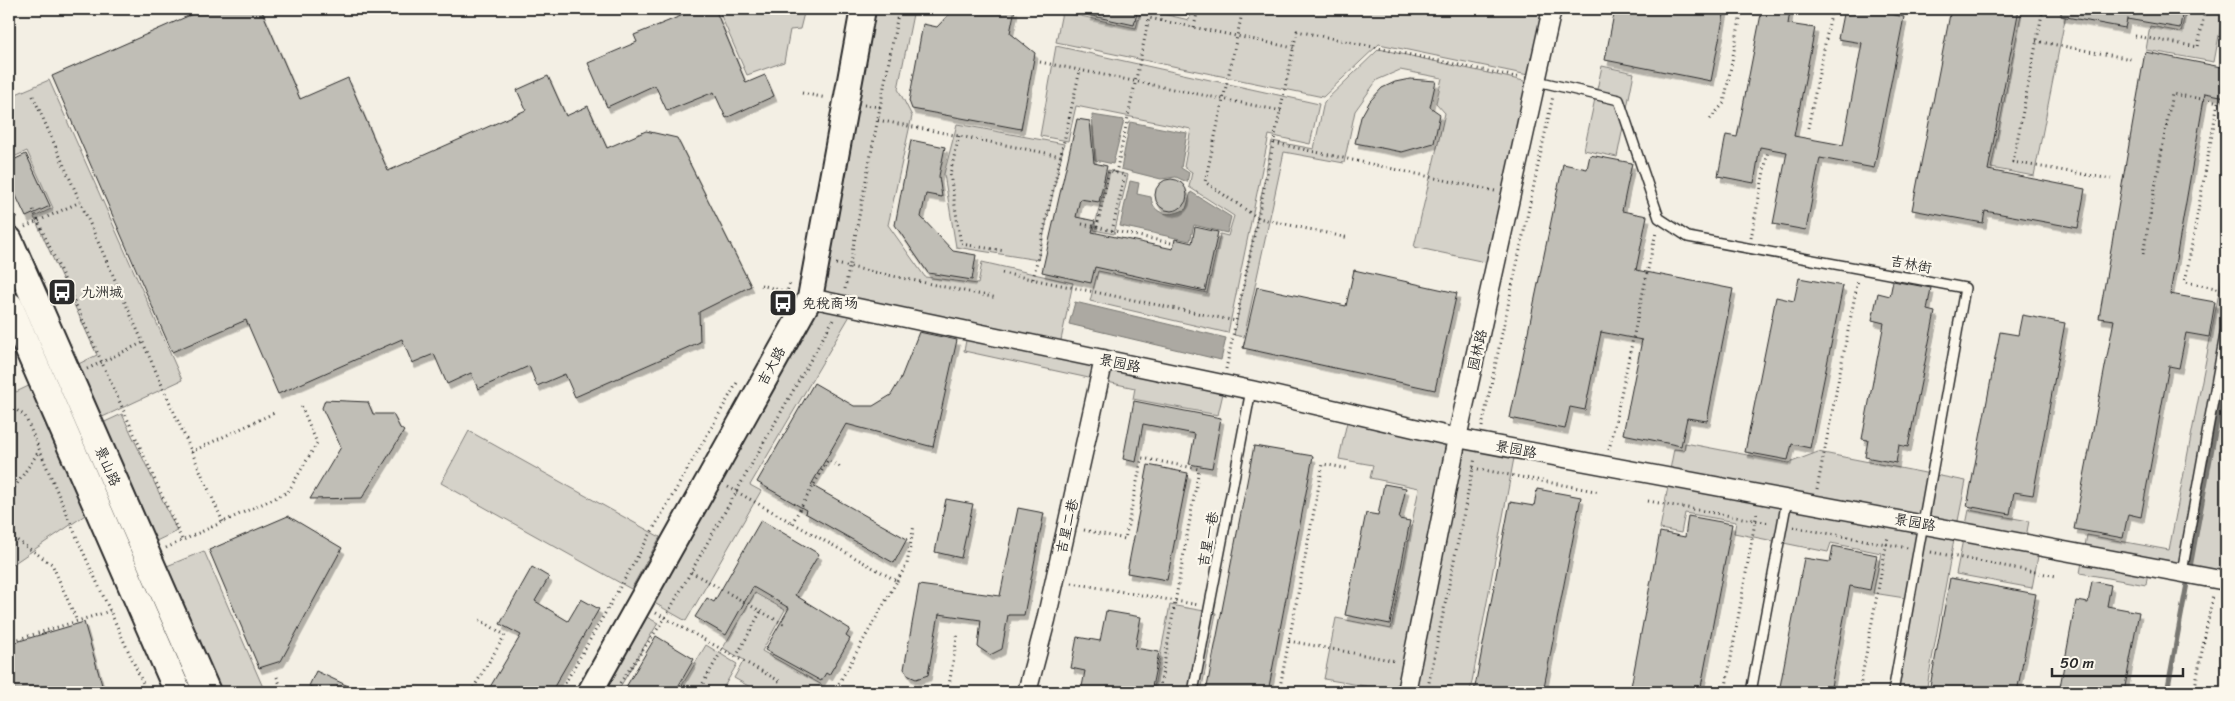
<svg xmlns="http://www.w3.org/2000/svg" width="2235" height="701" font-family="Sriracha,'LXGW WenKai TC',sans-serif">
<style>
.green{fill:#d5d2c9;stroke:#807e7a}
.water{fill:#aca9a2;stroke:#787772}
.lines{fill:none;stroke-linecap:round;stroke-linejoin:round}
.stream{stroke:#787772;stroke-width:5}
.building{fill:#c0beb6;stroke:#2b2b2b;filter:url(#shadow)}
.lane-casing{stroke:#2b2b2b;stroke-width:12}
.street-casing{stroke:#2b2b2b;stroke-width:21}
.secondary-casing{stroke:#2b2b2b;stroke-width:28}
.primary-casing{stroke:#2b2b2b;stroke-width:30}
.path{stroke:#2b2b2b;stroke-width:3;stroke-dasharray:1 4;stroke-linecap:butt}
.lane{stroke:#fbf7ec;stroke-width:9}
.street{stroke:#fbf7ec;stroke-width:18}
.secondary{stroke:#fbf7ec;stroke-width:24}
.primary{stroke:#fbf7ec;stroke-width:26}
.labels{text-anchor:middle;stroke-width:4.5;stroke-linejoin:round;paint-order:stroke}
.street-label{font-size:14px;fill:#2b2b2b;stroke:#fbf7ec}
.poi-label{font-size:14px;fill:#2b2b2b;stroke:#fbf7ec;text-anchor:start}
</style>
<defs>
<filter id="shadow"><feDropShadow dx="3" dy="5.5" stdDeviation="0" flood-color="#0004"/></filter>
</defs>
<rect width="100%" height="100%" fill="#f3efe4"/>
<filter id="ink" filterUnits="userSpaceOnUse"><feTurbulence type="fractalNoise" baseFrequency=".02" numOctaves="2"/><feDisplacementMap in="SourceGraphic" scale="10" xChannelSelector="R" yChannelSelector="G"/><feConvolveMatrix kernelMatrix="1 2 1 2 8 2 1 2 1" color-interpolation-filters="sRGB"/></filter>
<g filter="url(#ink)">
<!-- green -->
<path class="green" d="M718 9H805L800 29 790 30 784 62 747 75Z
M868 9H914L898 89 912 116 888 225 925 277 978 284 982 262 1073 283 1060 345 816 295Z
M1141 9 1189 20 1191 9H1542L1533 76 1379 44 1323 97 1056 42 1062 12 1136 28Z
M2022 9H2067L2034 176 1991 168Z
M2186 9H2224L2214 62 2146 50 2150 26 2181 32Z
M1056 46 1319 104 1310 144 1269 135 1228 333 1090 301 1098 271 1207 293 1220 234 1228 236 1234 216 1189 187 1192 172 1184 167 1191 129 1076 106 1068 141 1040 136Z
M1379 49 1533 83 1490 263 1414 247 1445 113 1436 103 1442 78 1400 70 1377 80 1355 111 1344 163 1284 152 1244 337 1234 335 1272 141 1314 149 1324 102Z
M1602 66 1634 73 1617 157 1584 150Z
M49 80 182 380 96 420 70 368 97 355 34 217 53 208 27 151 9 159V97Z
M957 124 1064 144 1038 260 956 247 944 174Z
M1108 170 1128 175 1114 234 1094 230Z
M2224 267H2226V562L2222 585 2148 571 2146 585 2080 573 2087 535 2169 550Z
M813 305 851 314 750 485 761 491 686 621 649 600Z
M967 335 1224 389 1218 415 1133 399 1135 388 964 351Z
M9 376 16 392 39 381 94 509 13 564H9Z
M122 414 177 531 150 544 96 426Z
M1348 417 1454 441 1399 692 1324 679 1336 618 1391 629 1419 488 1370 478 1373 465 1339 459Z
M469 431 660 537 631 589 441 483Z
M1685 443 1789 463 1818 452 1966 481 1957 526 1669 475 1674 449 1684 450Z
M1461 448 1514 458 1470 692H1418L1411 691Z
M1669 481 1918 526 1905 598 1873 593 1881 553 1831 543 1828 552 1734 533 1736 522 1685 513 1681 533 1660 529Z
M1969 510 2029 521 2026 537 2041 540 2032 588 1956 574Z
M1926 535 1954 539 1926 692H1898Z
M204 551 265 692H211L157 570Z
M755 593 785 610 762 651 822 685 818 692H759L734 678 744 660 723 648Z
M1170 605 1216 613 1201 692H1153Z
M641 614 658 623 617 692H597Z
M706 645 737 664 721 692H678Z"/>
<!-- water -->
<path class="water" d="M1092 115 1124 120 1113 164 1095 160Z
M1130 122 1187 133 1181 168 1189 173 1187 182 1176 177 1161 179 1121 169Z
M1130 181 1139 183 1137 194 1151 197C1153 216 1171 217 1186 209L1191 192 1231 217 1227 233 1194 225 1190 241 1120 226Z
M1075 302 1226 338 1221 360 1069 324Z"/>
<g class="lines">
<!-- stream -->
<path class="stream" d="M2167 692 2226 372"/>
</g>
<!-- building -->
<path class="building" d="M204 9H261L300 99 348 78 388 171 526 110 517 90 548 76 566 116 588 106 607 148 646 131 677 138 751 286 699 312 700 342 575 397 565 374 537 386 529 366 478 389 471 373 447 384 434 354 412 363 402 339 278 394 246 320 172 352 52 76Z
M698 9H715L746 83 765 75 774 96 726 118 714 92 667 111 655 85 607 107 588 63 637 42 634 35Z
M954 9H1015L1010 33 1035 53 1021 129 912 109 909 101 923 24 937 27Z
M1088 9H1138L1134 25 1088 15Z
M1615 9H1725L1711 81 1605 60Z
M1762 9 1790 11 1788 24 1815 28 1794 136 1843 145 1862 43 1838 39 1844 9H1869L1904 17 1874 168 1820 158 1806 230 1773 224 1787 152 1760 147 1754 183 1718 176 1726 135 1737 137Z
M1951 9H2019L1988 170 2085 189 2078 228 1985 211 1983 223 1912 210Z
M2061 9H2183L2180 28 2127 19 2125 28 2061 16Z
M2145 52 2226 68V97L2205 93 2170 294 2215 302 2209 337 2186 333 2179 368 2169 366 2141 517 2128 514 2123 538 2074 529 2114 320 2099 318Z
M1410 79 1436 81 1430 107 1440 114 1434 143 1402 152 1355 143 1361 117 1370 101 1382 88 1395 82Z
M1077 119 1090 121 1094 163 1107 166 1099 202 1080 199 1076 217 1095 221 1092 232 1173 249 1175 239 1192 243 1195 227 1218 232 1205 291 1095 267 1091 283 1042 272Z
M911 140 945 147 939 176 942 197 926 194 921 217 953 251 976 255 972 280 928 273 895 225Z
M26 154 50 206 26 217 9 181V162Z
M1590 155 1632 163 1622 211 1647 216 1636 270 1733 289 1707 421 1687 418 1681 446 1623 434 1642 340 1601 332 1585 410 1570 407 1565 429 1510 418 1563 164 1587 169Z
M1155 195a16 16 0 1 1 32 0a16 16 0 1 1-32 0Z
M1354 270 1457 293 1435 390 1243 348 1257 287 1346 306Z
M1799 278 1843 286 1810 448 1792 444 1788 460 1745 452 1776 297 1794 301Z
M1893 281 1931 288 1927 310 1935 312 1908 447 1899 445 1896 463 1865 457 1868 440 1862 439 1884 323 1872 320 1878 293 1890 296Z
M2022 315 2065 323 2033 495 2014 492 2010 514 1967 506 2000 332 2018 335Z
M919 332 957 340 933 447 846 424 811 485 907 539 894 563 805 513 806 510 757 482 814 383 854 406H873L891 395 900 380Z
M325 400 368 402 373 414H393L400 428 404 431 362 498 310 499 341 447 322 408Z
M1134 401 1221 418 1212 468 1189 464 1195 434 1143 424 1136 462 1123 459Z
M1254 446 1313 456 1268 692H1206Z
M1148 465 1188 473 1167 580 1127 573Z
M1384 484 1406 488 1399 519 1410 521 1390 624 1345 615 1366 513 1378 515Z
M1537 489 1581 497 1543 692H1474L1510 502 1534 506Z
M946 499 973 504 961 558 935 552Z
M1018 508 1044 513 1024 615H1008L1002 649 990 655 978 647 981 620 939 614 928 675 916 679 909 676 904 669 919 585 1000 596Z
M288 516 342 548 281 661 259 668 209 550Z
M1688 516 1732 524 1700 692H1630L1660 532 1685 537Z
M761 520 819 554 795 595 850 629 846 636 850 639 829 675 826 673 821 681 765 650 789 608 753 587 726 635 695 617 707 598 714 602Z
M1833 546 1877 555 1870 590 1850 586 1830 692H1779L1804 558 1830 562Z
M532 567 549 577 535 601 568 621 581 599 599 609 551 692H487L521 635 500 624Z
M1950 578 2036 594 2017 692H1929Z
M2092 581 2111 585 2107 606 2139 612 2124 692H2059L2076 601 2088 603Z
M1106 611 1141 617 1135 648 1159 652 1151 692H1081L1085 671 1071 668 1077 637 1100 641Z
M84 622 104 692H9V644Z
M656 636 694 659 675 692H623Z
M316 671 361 692H322L309 686Z"/>
<g class="lines">
<defs>
<path id="lane" d="M1537 81 1619 100 1659 218 1688 237 1965 288 1893 692
M2182 572 2226 329
M1193 692 1251 390
M1751 692 1787 500"/>
<path id="street" d="M810 298 1251 390 1457 438 2226 581
M1027 692 1046 620 1104 359
M1406 692 1457 438 1552 9"/>
<path id="secondary" d="M590 692 810 298 863 9"/>
<path id="primary" d="M9 240 207 692
M9 305 178 692"/>
</defs>
<!-- lane casing -->
<use href="#lane" class="lane-casing"/>
<!-- street casing -->
<use href="#street" class="street-casing"/>
<!-- secondary casing -->
<use href="#secondary" class="secondary-casing"/>
<!-- primary casing -->
<use href="#primary" class="primary-casing"/>
<!-- path -->
<path class="path" d="M1243 9 1205 182 1258 218 1349 238
M2043 9 2013 162 2111 179
M1194 27 1198 9
M2135 36 2198 47 2205 9
M2036 41 2131 59
M1040 62 1281 111
M802 93 826 98
M33 96 223 522
M2218 102 2185 282 2226 290
M864 105 880 107
M1710 119 1724 103 1742 9
M878 120 1061 156
M1808 128 1832 9
M959 136 950 174 961 244 1005 251
M1274 143 1495 191
M1116 173 1149 18 1294 48
M9 198 18 221
M33 210 182 540
M1082 224 1171 243
M25 227 80 202
M1097 227 1109 171 1125 175 1112 231
M1751 238 1768 151
M2143 254 2172 94 2226 103
M836 264 997 298
M1002 273 1236 321
M1033 279 1080 70
M761 285 787 292
M845 289 899 9
M784 299 791 281
M87 369 142 343
M1226 369 1297 31 1521 78
M9 405 25 416 80 545 147 692
M1482 427 1553 96
M1609 450 1656 232
M191 452 274 413
M1473 468 1600 492
M728 487 897 581 834 692
M1817 489 1858 280
M9 496 39 451
M1648 501 1770 523
M792 523 828 460 842 468
M1793 527 1908 548
M1084 530 1125 539 1142 458 1199 469 1159 692
M9 535 52 564 77 621
M166 548 288 492 317 443 300 403
M1931 552 2056 576
M691 572 785 625
M897 581 907 564 914 525
M1072 583 1199 605
M656 613 783 683
M1289 641 1396 661
M9 642 110 611
M736 657 761 611
M277 677 283 692
M620 683 665 618 833 320
M948 691 958 632
M471 692 505 635 480 620
M560 692 738 381
M698 692 722 650
M1279 692 1323 464 1350 469
M1427 692 1475 458
M1609 692 1610 687
M1725 692 1757 511
M1859 692 1888 536
M2194 692 2213 595"/>
<!-- lane -->
<use href="#lane" class="lane"/>
<!-- street -->
<use href="#street" class="street"/>
<!-- secondary -->
<use href="#secondary" class="secondary"/>
<!-- primary -->
<use href="#primary" class="primary"/>
</g>
</g>
<!-- icons -->
<defs>
<symbol id="bus-square" viewBox="-11 -11 22 22"><rect x="-9" y="-9" width="18" height="18" rx="4" fill="#2b2b2b" stroke="#fbf7ec"/><path d="M-5-6H5V4H4V6H2V4H-2V6H-4V4H-5ZM-3.5-4V0h7V-4ZM-3.5 1.2v1.5H-2V1.2ZM2 1.2v1.5H3.5V1.2Z" fill="#fff"/></symbol>
</defs>
<g fill-rule="evenodd">
<use href="#bus-square" x="46" y="276" width="32" height="32"/>
<use href="#bus-square" x="767" y="287" width="32" height="32"/>
</g>
<g class="labels">
<!-- street labels -->
<g class="street-label">
<text transform="translate(1911 264) rotate(11)" y="5">吉林街</text>
<text transform="translate(1477 350) rotate(-77)" y="5">园林路</text>
<text transform="translate(1120 363) rotate(12)" y="5">景园路</text>
<text transform="translate(771 366) rotate(-61)" y="5">吉大路</text>
<text transform="translate(1516 449) rotate(11)" y="5">景园路</text>
<text transform="translate(108 466) rotate(66)" y="5">景山路</text>
<text transform="translate(1915 522) rotate(10)" y="5">景园路</text>
<text transform="translate(1067 526) rotate(-77)" y="5">吉星二巷</text>
<text transform="translate(1208 539) rotate(-79)" y="5">吉星一巷</text>
</g>
<!-- poi labels -->
<g class="poi-label">
<text x="81" y="297">九洲城</text>
<text x="802" y="308">免税商场</text>
</g>
</g>
<!-- margin -->
<rect width="2235" height="701" fill="none" stroke="#fbf7ec" stroke-width="30"/>
<rect x="15" y="15" width="2205" height="671" fill="none" stroke="#2b2b2b" stroke-width="2" filter="url(#ink)"/>
<!-- scale -->
<path d="M2052 668v8h131v-8" fill="none" stroke="#2b2b2b" stroke-width="2.5"/>
<text x="2060" y="668" font-size="15" fill="#2b2b2b" stroke="#fbf7ec" stroke-width="4" paint-order="stroke">50 m</text>
</svg>
